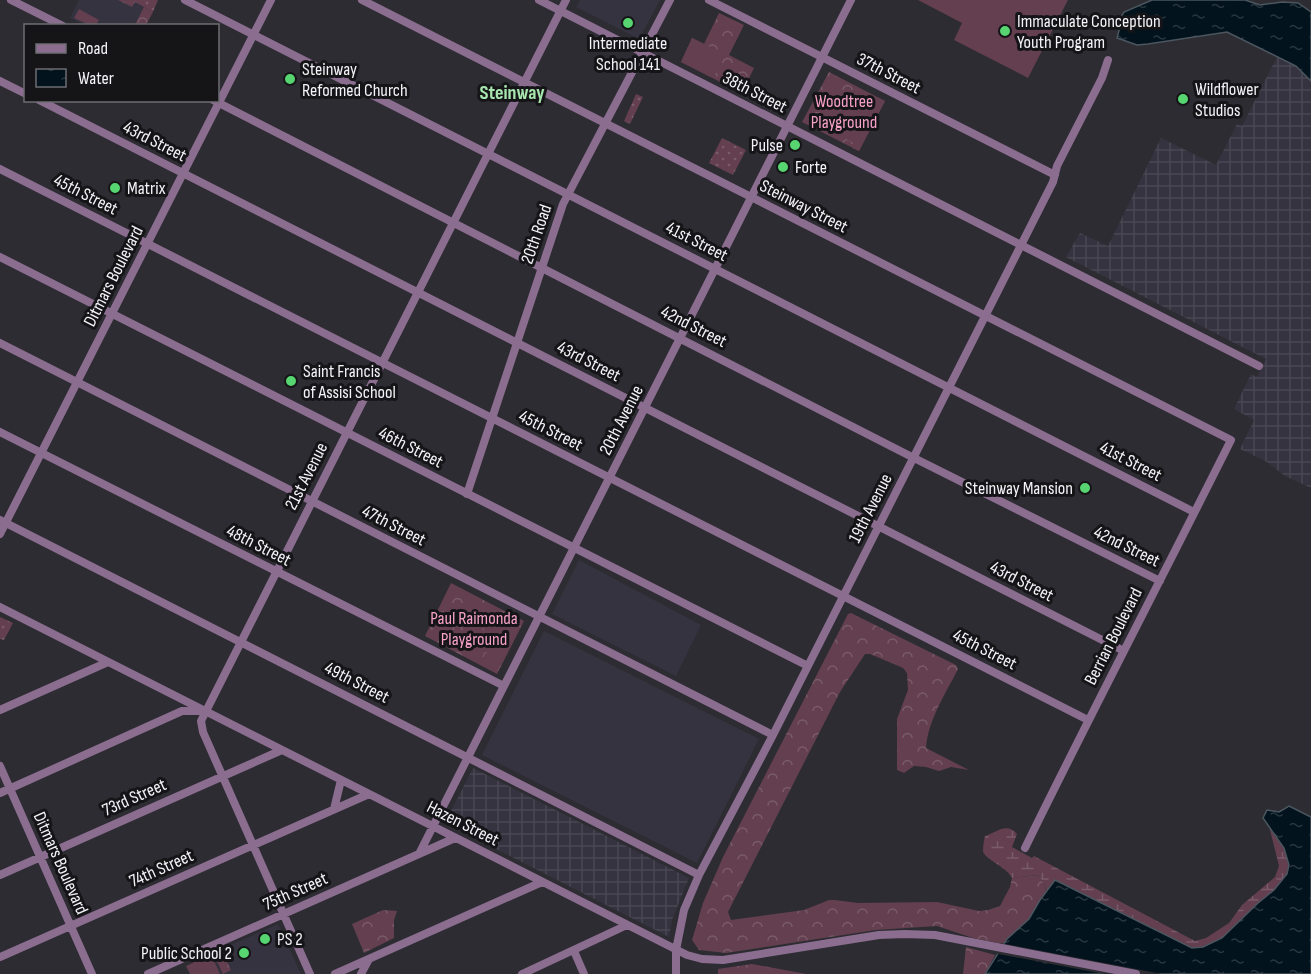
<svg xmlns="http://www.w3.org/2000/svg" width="1311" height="974" font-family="'Sofia Sans Condensed',sans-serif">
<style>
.built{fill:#35333f}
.industrial{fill:url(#industrial-grid)}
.grass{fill:url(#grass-dots)}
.forest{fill:url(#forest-crowns)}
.wetland{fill:url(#wetland-marsh)}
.garden{fill:#633f50}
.water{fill:url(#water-ripples);stroke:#4b565f;stroke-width:1.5}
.pier{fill:#2d2c32}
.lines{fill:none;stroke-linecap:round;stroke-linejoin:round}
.minor{stroke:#8b6d90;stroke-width:8}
.poi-dot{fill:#57d570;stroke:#151518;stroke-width:2}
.labels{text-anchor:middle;stroke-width:6;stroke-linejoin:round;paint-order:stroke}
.poi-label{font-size:18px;fill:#f4f3f8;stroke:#151518;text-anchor:start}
.street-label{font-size:18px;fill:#f4f3f8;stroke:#151518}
.park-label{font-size:18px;fill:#f7a1c9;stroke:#151518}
.neighbourhood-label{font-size:20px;font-weight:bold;fill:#a7e6ae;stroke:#151518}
</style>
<defs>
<pattern id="industrial-grid" width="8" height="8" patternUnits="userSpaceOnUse" patternTransform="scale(1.5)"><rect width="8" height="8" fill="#35333f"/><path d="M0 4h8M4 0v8" fill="none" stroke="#494752"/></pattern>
<pattern id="grass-dots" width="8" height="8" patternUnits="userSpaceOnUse" patternTransform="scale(1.5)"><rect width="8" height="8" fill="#633f50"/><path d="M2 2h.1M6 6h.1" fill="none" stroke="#7a5b6a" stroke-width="1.8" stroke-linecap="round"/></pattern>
<pattern id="forest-crowns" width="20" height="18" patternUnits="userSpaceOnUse" patternTransform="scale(1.5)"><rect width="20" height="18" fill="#633f50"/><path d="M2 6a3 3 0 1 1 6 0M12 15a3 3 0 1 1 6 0" fill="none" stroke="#7a5b6a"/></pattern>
<pattern id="wetland-marsh" width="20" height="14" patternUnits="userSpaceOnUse" patternTransform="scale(1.5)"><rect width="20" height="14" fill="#633f50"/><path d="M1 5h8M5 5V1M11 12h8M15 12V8" fill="none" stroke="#7a5b6a"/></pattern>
<pattern id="water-ripples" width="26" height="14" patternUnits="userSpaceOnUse" patternTransform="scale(1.5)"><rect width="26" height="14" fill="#02131d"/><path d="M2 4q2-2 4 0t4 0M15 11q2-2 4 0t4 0" fill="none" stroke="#28363f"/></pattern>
</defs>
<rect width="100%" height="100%" fill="#2d2c32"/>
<!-- built -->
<path class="built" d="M79 0H158L146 25H84L70 18Z
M580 0H660L639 39 576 7Z
M579 560 701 625 676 676 552 614Z
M544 631 759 739 697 863 482 755Z
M278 924 301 974H220L211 954Z"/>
<!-- industrial -->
<path class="industrial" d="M1277 57 1296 66 1311 81V488L1285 476 1267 462 1240 449 1254 420 1234 409 1251 374 1257 377 1266 359 1066 257 1080 233 1108 246 1161 138 1216 165 1237 124 1242 126Z
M473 768 689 878 672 920 669 937 445 823Z"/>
<!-- grass -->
<path class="grass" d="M118 0H158L153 12 135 2 132 7Z
M636 94 643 97 630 124 624 121Z
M722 138 746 150 733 175 709 163Z
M0 617 13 623 4 640 0 639Z"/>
<!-- forest -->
<path class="forest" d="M144 7 153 12 146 25H135Z
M719 13 744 25 729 55 754 68 742 93 681 62 692 38 704 44Z
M829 72 885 101 859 151 802 122Z
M451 583 524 621 497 674 425 636Z
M851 613 956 665 958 669C946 693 928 720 926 748L969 770 951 767 939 771 926 767 914 766 904 773 897 770V719L908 690 907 673 903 668 870 654H865L840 692 728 912 731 920 804 910 829 900H835L858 903 937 902 979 911 988 910 1000 906 1010 887 1012 878 1038 875 1045 885 1046 893 1029 919 1003 944 973 938 937 926 876 930 726 953 699 950 692 940 703 903 723 857 848 614Z
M383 910 397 911 394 920V938L364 953 352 924Z
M966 947 995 955 985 974H963Z
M223 953 231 970 223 974 215 957Z
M752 964 806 974H718V969Z"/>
<!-- wetland -->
<path class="wetland" d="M1269 826 1284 848 1289 865 1287 874 1274 890 1258 903 1222 938 1203 947 1192 948 1056 880 1046 893 1045 885 1038 875 1012 878C1007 867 984 859 983 851 983 846 984 840 985 836 997 832 1007 822 1017 834L1012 847 1032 858 1034 856 1195 941 1206 938 1229 923 1242 905 1275 877 1279 866Z"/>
<!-- garden -->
<path class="garden" d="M918 0H1068L1028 78 954 40 962 23Z
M79 9 99 20 96 25H89L74 18Z
M692 38 725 54 713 78 681 62Z
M854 90 873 100 867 113 848 103Z
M877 97 885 101 859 151 852 148Z
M846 105 866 115 860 127 840 118Z
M839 120 859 130 852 142 833 132Z
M491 607 521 622 511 642 481 627Z
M478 631 492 638 480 661 466 654Z
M493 639 509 647 498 670 482 662Z
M211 954 220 974H190L186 966Z"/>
<!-- water -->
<path class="water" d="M1152 0H1245L1260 5 1282 2 1298 3 1311 12V81L1296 66 1227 32 1148 44 1137 45 1117 38 1120 27 1116 25 1124 12Z
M1289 806 1311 817V974H985L1007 939 1029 919 1040 900 1055 880 1192 948 1203 947 1222 938 1258 903 1274 890 1287 874 1289 865 1284 848 1263 818 1267 810 1279 812Z"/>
<!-- pier -->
<path class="pier" d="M1000 943 1162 974H1104L993 953Z"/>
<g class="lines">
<!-- minor -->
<path class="minor" d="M11 0 63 26
M185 0 1194 512
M362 0 1231 440C1163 576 1092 711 1025 848
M539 0 1259 366
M709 0 1055 175
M0 81 26 94
M39 100 1124 651
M213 100 914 458 1160 581
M0 169 1088 720
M0 257 808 666
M0 343 773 735
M0 432 504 686
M467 494 563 204 670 0
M0 520 699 875
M0 534 271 0
M0 607 687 955 702 959 723 960 879 935 905 934 935 935 1136 974
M0 710 108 662
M0 766 92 974
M0 793 182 711H201
M334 809 341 780
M419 854 851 0
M0 875 282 750
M574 951 584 974
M0 957 369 794
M148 974 455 838
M310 974 203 732 201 721 566 0
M335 974 542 882
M361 974 369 959
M522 974 627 925
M676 974V950L684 910 699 875 773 735 1053 182 1057 166 1102 78 1108 60"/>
</g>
<!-- markers -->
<g class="poi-dot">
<circle cx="628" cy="23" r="6"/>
<circle cx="1005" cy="31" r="6"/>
<circle cx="290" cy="79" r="6"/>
<circle cx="1183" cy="99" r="6"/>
<circle cx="795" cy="145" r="6"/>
<circle cx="783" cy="167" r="6"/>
<circle cx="115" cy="188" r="6"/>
<circle cx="291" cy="381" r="6"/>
<circle cx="1085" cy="488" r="6"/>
<circle cx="265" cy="939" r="6"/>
<circle cx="244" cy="953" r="6"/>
</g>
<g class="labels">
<!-- poi labels -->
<g class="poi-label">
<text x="1017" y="27">Immaculate Conception<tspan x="1017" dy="21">Youth Program</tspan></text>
<text x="628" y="49" text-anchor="middle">Intermediate<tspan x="628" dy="21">School 141</tspan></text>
<text x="302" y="75">Steinway<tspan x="302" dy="21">Reformed Church</tspan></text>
<text x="1195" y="95">Wildflower<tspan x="1195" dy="21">Studios</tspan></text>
<text x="783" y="151" text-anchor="end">Pulse</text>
<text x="795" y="173">Forte</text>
<text x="127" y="194">Matrix</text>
<text x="303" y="377">Saint Francis<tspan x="303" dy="21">of Assisi School</tspan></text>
<text x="1073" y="494" text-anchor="end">Steinway Mansion</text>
<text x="277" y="945">PS 2</text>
<text x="232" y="959" text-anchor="end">Public School 2</text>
</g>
<!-- street labels -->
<g class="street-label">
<text transform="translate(889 73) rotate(27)" y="6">37th Street</text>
<text transform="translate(755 92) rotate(27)" y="6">38th Street</text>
<text transform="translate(155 141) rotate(27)" y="6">43rd Street</text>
<text transform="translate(86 194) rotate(27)" y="6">45th Street</text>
<text transform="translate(804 206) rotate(27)" y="6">Steinway Street</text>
<text transform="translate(536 234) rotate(-71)" y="6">20th Road</text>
<text transform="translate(697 241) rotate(27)" y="6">41st Street</text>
<text transform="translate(113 276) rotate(-63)" y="6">Ditmars Boulevard</text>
<text transform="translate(694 326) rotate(27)" y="6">42nd Street</text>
<text transform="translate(589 361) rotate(27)" y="6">43rd Street</text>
<text transform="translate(621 420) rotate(-63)" y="6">20th Avenue</text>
<text transform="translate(551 430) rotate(27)" y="6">45th Street</text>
<text transform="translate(411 447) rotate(27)" y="6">46th Street</text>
<text transform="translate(1131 461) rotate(27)" y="6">41st Street</text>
<text transform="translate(306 476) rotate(-63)" y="6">21st Avenue</text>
<text transform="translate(870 508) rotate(-63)" y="6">19th Avenue</text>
<text transform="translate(394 525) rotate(27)" y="6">47th Street</text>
<text transform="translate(259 545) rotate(27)" y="6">48th Street</text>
<text transform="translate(1127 546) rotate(26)" y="6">42nd Street</text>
<text transform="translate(1022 581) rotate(27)" y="6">43rd Street</text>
<text transform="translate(1113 636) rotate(-63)" y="6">Berrian Boulevard</text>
<text transform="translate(985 649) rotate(27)" y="6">45th Street</text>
<text transform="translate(357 682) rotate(27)" y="6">49th Street</text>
<text transform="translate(134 797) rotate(-24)" y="6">73rd Street</text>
<text transform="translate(463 823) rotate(27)" y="6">Hazen Street</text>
<text transform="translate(61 863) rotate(66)" y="6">Ditmars Boulevard</text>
<text transform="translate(161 868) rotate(-24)" y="6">74th Street</text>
<text transform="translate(295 891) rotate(-24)" y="6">75th Street</text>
</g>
<!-- park labels -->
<g class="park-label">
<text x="844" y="107">Woodtree<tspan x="844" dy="21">Playground</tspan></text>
<text x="474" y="624">Paul Raimonda<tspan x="474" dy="21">Playground</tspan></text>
</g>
<!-- neighbourhood labels -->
<g class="neighbourhood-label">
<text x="512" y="99">Steinway</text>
</g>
</g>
<!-- legend -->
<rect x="24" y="24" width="195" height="78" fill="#151518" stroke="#6e6e72" stroke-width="1.5"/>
<rect x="36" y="44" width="30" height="9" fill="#8b6d90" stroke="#6e6e72" stroke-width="1.5"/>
<text x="78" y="54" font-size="18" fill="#f4f3f8">Road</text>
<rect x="36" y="69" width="30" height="18" fill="url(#water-ripples)" stroke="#6e6e72" stroke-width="1.5"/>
<text x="78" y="84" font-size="18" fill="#f4f3f8">Water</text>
</svg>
